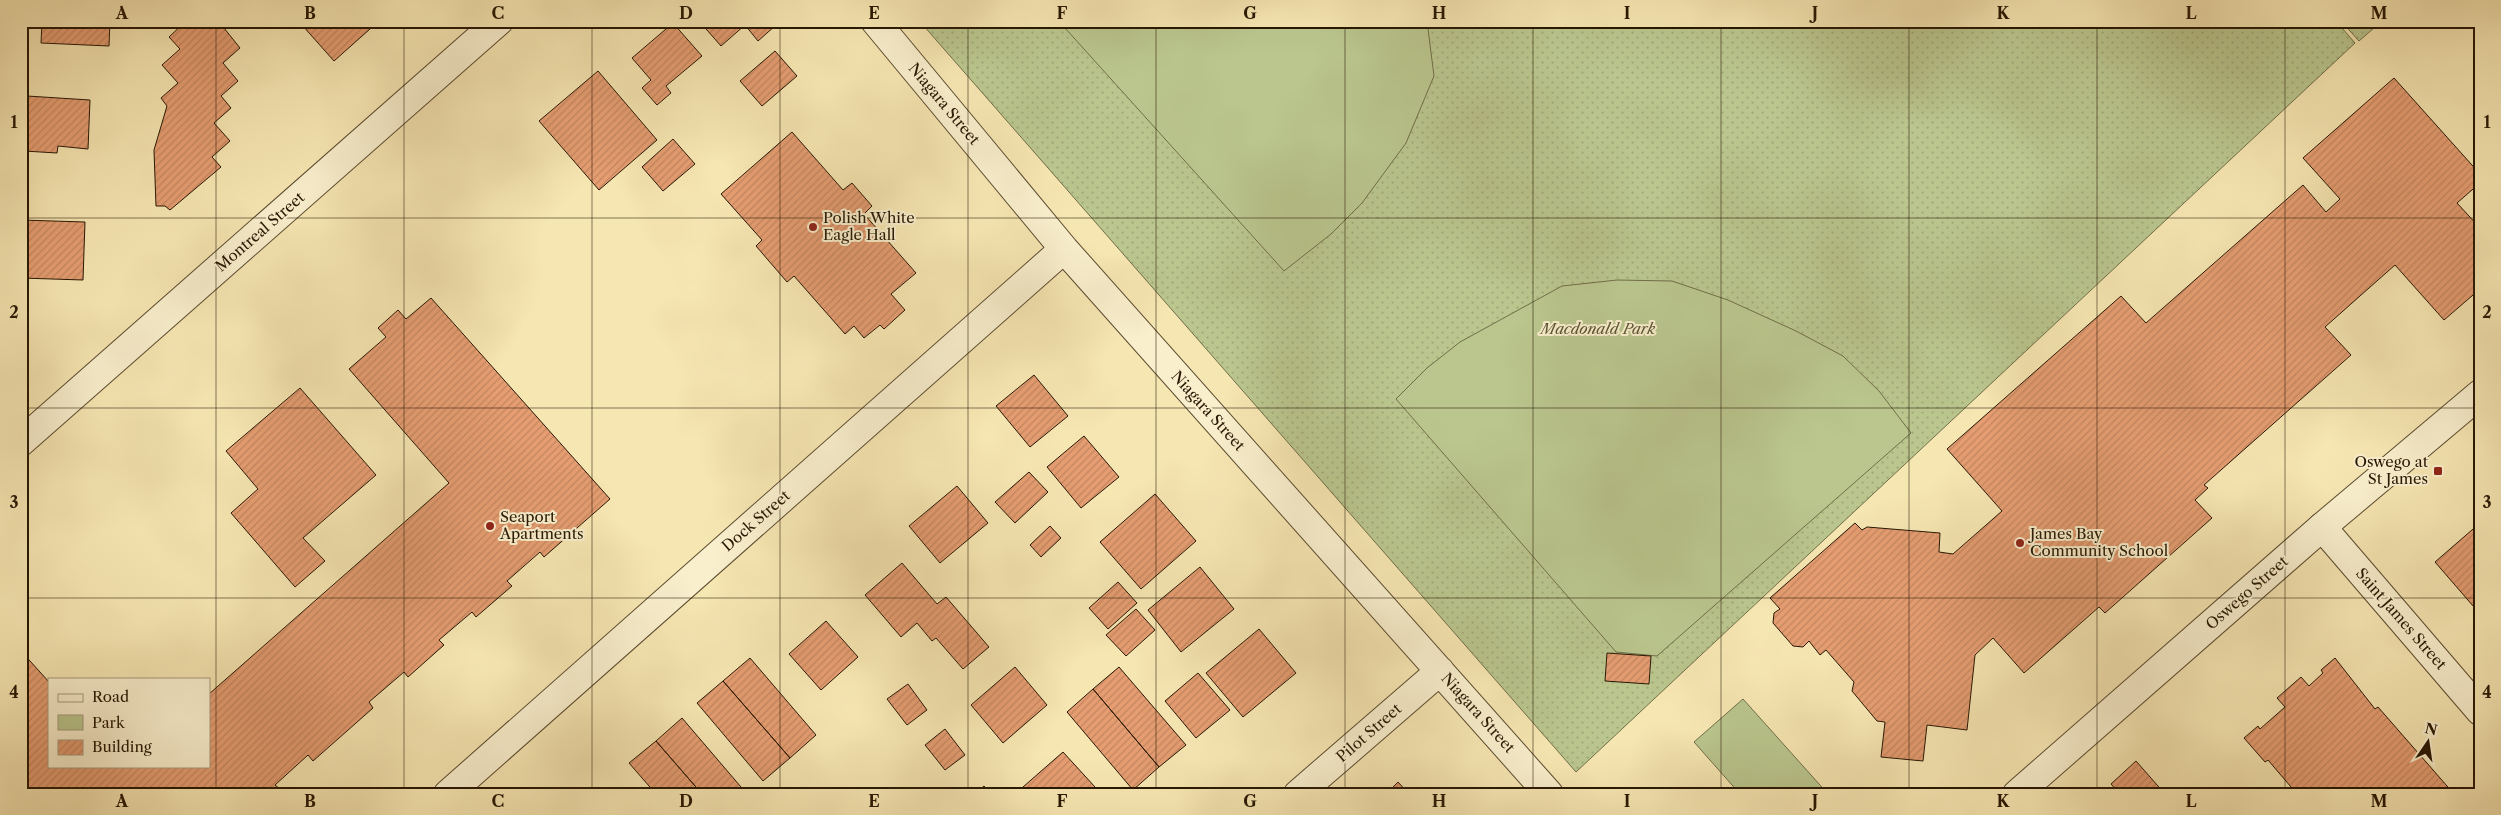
<svg xmlns="http://www.w3.org/2000/svg" width="2501" height="815" font-family="'Libre Caslon Text',serif">
<style>
.green{fill:url(#green-dots);stroke:#706e48}
.pitch{fill:#bac68e;stroke:#706e48}
.building{fill:url(#building-hatch);stroke:#271703}
.lines{fill:none;stroke-linecap:round;stroke-linejoin:round}
.minor-casing{stroke:#5b4b2f;stroke-width:30}
.tertiary-casing{stroke:#5b4b2f;stroke-width:30}
.minor{stroke:#f9efcd;stroke-width:28}
.tertiary{stroke:#f9efcd;stroke-width:28}
.grid{fill:none;stroke:#271703;stroke-width:1;stroke-opacity:0.55}
.poi-dot{fill:#8f2418;stroke:#f9efcd;stroke-width:2}
.labels{text-anchor:middle;stroke-width:4;stroke-linejoin:round;paint-order:stroke}
.street-label{font-size:15px;fill:#271703;stroke:#f9efcd}
.poi-label{font-size:15px;fill:#271703;stroke:#f9efcd;text-anchor:start}
.park-label{font-size:15px;font-style:italic;fill:#5a5434;stroke:#f9efcd}
.neatline{fill:none;stroke:#271703;stroke-width:2}
.grid-label{font-size:16px;text-anchor:middle;font-weight:bold;fill:#271703}
</style>
<defs>
<pattern id="green-dots" width="8" height="8" patternUnits="userSpaceOnUse" patternTransform="scale(1.25)"><rect width="8" height="8" fill="#bac68e"/><path d="M2 2h.1M6 6h.1" fill="none" stroke="#a0a979" stroke-width="1.8" stroke-linecap="round"/></pattern>
<pattern id="building-hatch" width="6" height="6" patternUnits="userSpaceOnUse" patternTransform="scale(1.25)"><rect width="6" height="6" fill="#e59d71"/><path d="M-1 1l2-2M0 6l6-6M5 7l2-2" fill="none" stroke="#c48660"/></pattern>
</defs>
<rect width="100%" height="100%" fill="#f6e6b2"/>
<filter id="stains"><feTurbulence type="fractalNoise" baseFrequency=".004" numOctaves="4"/><feColorMatrix values="0 0 0 0 .2 0 0 0 0 .09 0 0 0 0 .02 0 0 0 .5 -.17"/></filter>
<radialGradient id="worn" r=".72"><stop offset=".6" stop-color="#630" stop-opacity="0"/><stop offset="1" stop-color="#630" stop-opacity=".3"/></radialGradient>
<!-- green -->
<path class="green" d="M926 21H2336L2355 43 1576 772 923 25Z
M2341 21H2382L2359 41Z"/>
<!-- pitch -->
<path class="pitch" d="M1066 21H1427L1434 76 1406 143 1362 203 1331 234 1284 271 1065 28Z
M1617 280 1672 281 1728 300 1796 331 1843 356 1879 391 1911 433 1657 656 1616 652 1396 399 1427 368 1460 342 1562 286Z
M1743 699 1828 794H1740L1694 742Z"/>
<!-- building -->
<path class="building" d="M42 21H110L109 46 41 43Z
M186 21H232L224 28 240 48 223 63 238 81 221 96 231 108 214 123 230 141 212 157 221 167 170 210 165 206H156L154 150 167 106 161 98 178 83 162 65 180 49 169 37Z
M305 21H379L334 61 302 25Z
M699 21H773L776 25 758 41 745 25 721 46Z
M673 23 702 56 666 86 671 93 657 105 642 88 651 80 632 58Z
M775 51 797 76 762 106 740 81Z
M598 71 657 140 599 190 539 121Z
M2394 78 2480 174V183L2457 203 2480 228V289L2444 320 2395 265 2325 327 2351 355 2204 485 2208 488 2195 500 2212 518 2105 613 2099 607 2024 673 1993 638 1975 655 1967 730 1927 725 1923 761 1881 757 1885 722 1877 721 1852 691 1854 682 1826 650 1820 655 1809 641 1803 647 1793 646 1773 623 1774 613 1780 609 1770 598 1855 523 1862 530 1867 527 1940 533 1939 552 1953 554 2002 511 1947 449 2121 296 2146 323 2303 185 2326 212 2340 199 2303 158Z
M27 96 90 100 88 149 58 146 57 153 24 151Z
M792 132 843 190 852 183 872 206 864 214 916 273 891 294 905 310 884 329 880 325 864 338 854 326 845 334 794 276 787 282 756 246 762 240 721 194Z
M673 139 695 164 663 191 642 167Z
M21 220 85 222 83 280 21 278Z
M431 298 610 499 544 557 540 552 507 581 512 586 476 617 472 612 439 640 444 645 408 677 404 672 369 702 373 708 313 761 308 755 275 785 280 789 275 794H21V651L49 682V766H209V694L449 483 349 369 386 337 378 328 398 310 406 319Z
M1034 375 1068 416 1030 447 996 406Z
M300 388 376 475 303 538 325 561 295 587 231 513 258 489 226 451Z
M1084 436 1119 477 1081 508 1047 467Z
M1029 472 1048 492 1015 523 995 502Z
M957 486 988 523 940 563 909 526Z
M1155 494 1196 541 1141 589 1100 542Z
M2480 523V614L2435 562Z
M1050 526 1061 538 1041 557 1030 545Z
M902 563 937 604 946 597 989 647 963 669 936 638 932 641 917 623 901 637 865 595Z
M1200 567 1234 609 1181 652 1148 610Z
M1118 582 1137 603 1108 629 1089 608Z
M1136 609 1155 630 1126 656 1106 635Z
M826 621 858 657 821 690 789 654Z
M1259 629 1296 673 1243 717 1206 673Z
M1607 653 1651 656 1649 684 1605 681Z
M750 658 816 735 790 758 723 681Z
M2335 658 2375 709 2378 707 2454 794H2297L2268 760 2265 762 2244 738 2258 726 2260 729 2285 707 2277 698 2301 677 2309 686 2323 673 2321 670Z
M1015 667 1047 705 1003 743 971 705Z
M1119 667 1186 745 1159 767 1093 689Z
M1198 673 1230 710 1196 738 1165 701Z
M723 681 790 758 763 781 697 703Z
M908 684 927 710 907 725 887 699Z
M1093 689 1159 767 1133 790 1067 712Z
M682 718 747 794H702L656 741Z
M945 729 965 755 945 770 925 745Z
M656 741 702 794H656L629 763Z
M1063 752 1095 787 1088 794H1015Z
M2136 761 2165 794H2120L2111 784Z
M1398 782 1409 794H1386Z
M984 786 991 794H975Z"/>
<g class="lines">
<defs>
<path id="minor" d="M875 21 1064 249 1549 794
M21 442 499 21
M2322 527 2480 711
M448 794 1064 249
M1298 794 1440 671"/>
<path id="tertiary" d="M2017 794 2322 527 2480 394"/>
</defs>
<!-- minor casing -->
<use href="#minor" class="minor-casing"/>
<!-- tertiary casing -->
<use href="#tertiary" class="tertiary-casing"/>
<!-- minor -->
<use href="#minor" class="minor"/>
<!-- tertiary -->
<use href="#tertiary" class="tertiary"/>
</g>
<!-- grid -->
<path class="grid" d="M216 21V794M404 21V794M592 21V794M780 21V794M968 21V794M1156 21V794M1345 21V794M1533 21V794M1721 21V794M1909 21V794M2097 21V794M2285 21V794M21 218H2480M21 408H2480M21 598H2480"/>
<!-- markers -->
<g class="poi-dot">
<circle cx="813" cy="227" r="5"/>
<rect x="2433" y="466" width="10" height="10" rx="2.5"/>
<circle cx="490" cy="526" r="5"/>
<circle cx="2020" cy="543" r="5"/>
</g>
<g class="labels">
<!-- street labels -->
<g class="street-label">
<text transform="translate(944 104) rotate(50)" y="5">Niagara Street</text>
<text transform="translate(260 232) rotate(-41)" y="5">Montreal Street</text>
<text transform="translate(1208 411) rotate(48)" y="5">Niagara Street</text>
<text transform="translate(756 521) rotate(-41)" y="5">Dock Street</text>
<text transform="translate(2247 593) rotate(-41)" y="5">Oswego Street</text>
<text transform="translate(2401 619) rotate(49)" y="5">Saint James Street</text>
<text transform="translate(1478 713) rotate(48)" y="5">Niagara Street</text>
<text transform="translate(1369 733) rotate(-41)" y="5">Pilot Street</text>
</g>
<!-- poi labels -->
<g class="poi-label">
<text x="823" y="223">Polish White<tspan x="823" dy="17">Eagle Hall</tspan></text>
<text x="2428" y="467" text-anchor="end">Oswego at<tspan x="2428" dy="17">St James</tspan></text>
<text x="500" y="522">Seaport<tspan x="500" dy="17">Apartments</tspan></text>
<text x="2030" y="539">James Bay<tspan x="2030" dy="17">Community School</tspan></text>
</g>
<!-- park labels -->
<g class="park-label">
<text x="1598" y="334">Macdonald Park</text>
</g>
</g>
<!-- margin -->
<rect width="2501" height="815" fill="none" stroke="#f6e6b2" stroke-width="55"/>
<!-- legend -->
<rect x="48" y="678" width="162" height="90" fill="#f9efcd" stroke="#a5997c"/>
<rect x="58" y="694" width="25" height="8" fill="#f9efcd" stroke="#a5997c"/>
<text x="92" y="702" font-size="15" fill="#271703">Road</text>
<rect x="58" y="715" width="25" height="15" fill="#bac68e" stroke="#a5997c"/>
<text x="92" y="728" font-size="15" fill="#271703">Park</text>
<rect x="58" y="740" width="25" height="15" fill="url(#building-hatch)" stroke="#a5997c"/>
<text x="92" y="752" font-size="15" fill="#271703">Building</text>
<!-- north arrow -->
<g transform="translate(2428 742) rotate(13)" stroke="#f9efcd" stroke-width="4" paint-order="stroke">
<path d="M0-4L9 19L0 12L-9 19Z" fill="#271703"/>
<text y="-8" font-size="14" font-weight="bold" text-anchor="middle" fill="#271703">N</text>
</g>
<rect x="28" y="28" width="2446" height="760" class="neatline"/>
<g class="grid-label">
<text x="122" y="19">A</text>
<text x="310" y="19">B</text>
<text x="498" y="19">C</text>
<text x="686" y="19">D</text>
<text x="874" y="19">E</text>
<text x="1062" y="19">F</text>
<text x="1250" y="19">G</text>
<text x="1439" y="19">H</text>
<text x="1627" y="19">I</text>
<text x="1815" y="19">J</text>
<text x="2003" y="19">K</text>
<text x="2191" y="19">L</text>
<text x="2379" y="19">M</text>
<text x="14" y="128">1</text>
<text x="2487" y="128">1</text>
<text x="14" y="318">2</text>
<text x="2487" y="318">2</text>
<text x="14" y="508">3</text>
<text x="2487" y="508">3</text>
<text x="14" y="698">4</text>
<text x="2487" y="698">4</text>
<text x="122" y="807">A</text>
<text x="310" y="807">B</text>
<text x="498" y="807">C</text>
<text x="686" y="807">D</text>
<text x="874" y="807">E</text>
<text x="1062" y="807">F</text>
<text x="1250" y="807">G</text>
<text x="1439" y="807">H</text>
<text x="1627" y="807">I</text>
<text x="1815" y="807">J</text>
<text x="2003" y="807">K</text>
<text x="2191" y="807">L</text>
<text x="2379" y="807">M</text>
</g>
<rect width="100%" height="100%" filter="url(#stains)"/>
<rect width="100%" height="100%" fill="url(#worn)"/>
</svg>
